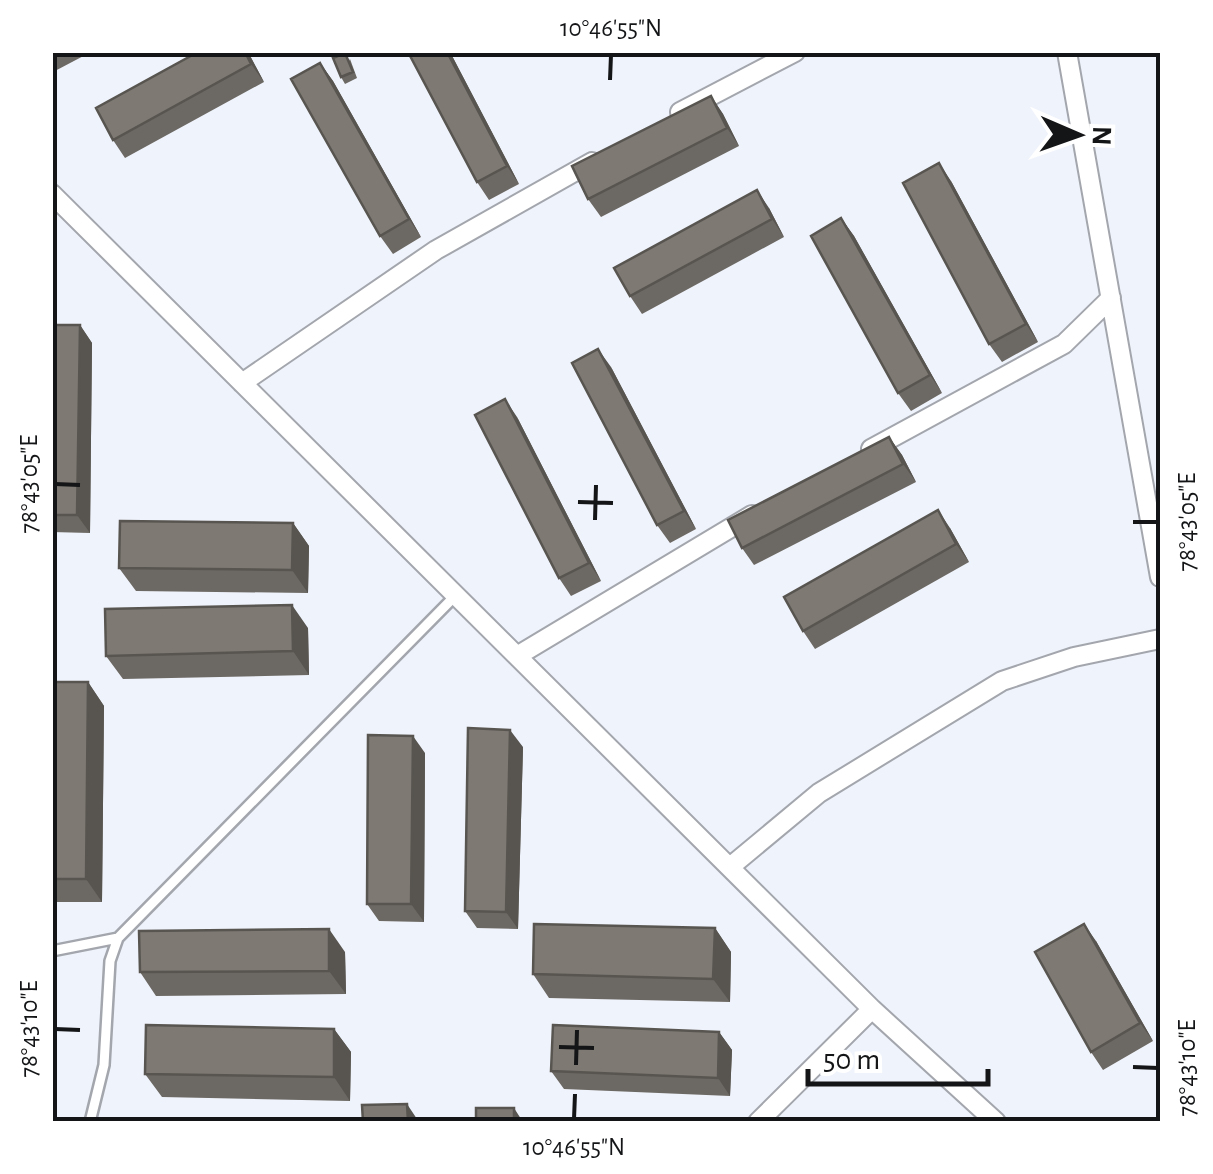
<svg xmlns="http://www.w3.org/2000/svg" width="1213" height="1174" font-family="'Alegreya Sans',sans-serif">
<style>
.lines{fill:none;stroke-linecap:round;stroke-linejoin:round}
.lane-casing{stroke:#a3a6ad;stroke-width:14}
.street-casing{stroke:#a3a6ad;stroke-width:22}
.lane{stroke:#fff;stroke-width:9}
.street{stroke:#fff;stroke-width:18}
.wall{fill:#6c6863}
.shaded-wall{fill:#585550}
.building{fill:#7e7973;stroke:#585550;stroke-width:2.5}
.ticks{fill:none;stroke:#141517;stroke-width:4}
.neatline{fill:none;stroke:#141517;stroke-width:4}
.ticks-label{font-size:25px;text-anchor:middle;fill:#141517}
</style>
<rect width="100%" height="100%" fill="#eff3fb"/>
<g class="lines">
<defs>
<path id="lane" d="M52 951 118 938
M90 1122 104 1065 110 961 118 938 456 595"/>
<path id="street" d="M1067 52 1160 577
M680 112 795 52
M52 194 872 1009
M242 383 436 250 592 162
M871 449 1064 344 1111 298
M517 656 752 515
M730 867 819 793 1002 681 1074 657 1160 639
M758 1122 872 1009 996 1122"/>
</defs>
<!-- lane casing -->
<use href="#lane" class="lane-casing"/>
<!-- street casing -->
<use href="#street" class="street-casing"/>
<!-- lane -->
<use href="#lane" class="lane"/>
<!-- street -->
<use href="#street" class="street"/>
</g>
<!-- wall -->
<path class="wall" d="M52 52H91L53 72Z
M248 52 264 82 125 158 113 140Z
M408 52H450L519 184 489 200 477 182Z
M350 59 357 78 345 84 341 77Z
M320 63 333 81 421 237 393 254 380 236Z
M711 96 723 114 739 146 601 217 588 199Z
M951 181 1038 342 1002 362 989 344Z
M769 208 784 237 642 314 630 296Z
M841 218 854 236 942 393 911 411 898 393Z
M52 325H80L92 343 90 533 52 532Z
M611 367 696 529 670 543 657 525Z
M517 417 601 581 571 596 559 578Z
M889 437 902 455 916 482 754 565 742 548Z
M293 523 309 546 308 593 136 591 119 568Z
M950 528 969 562 815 649 803 631Z
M308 628 309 675 123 679 106 656Z
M52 682H88L104 706 102 902H57L52 896Z
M523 747 518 929 477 928 465 911Z
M425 753 424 922 379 921 367 904Z
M715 928 731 952 730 1002 549 998 533 974Z
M1096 941 1153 1041 1103 1070 1091 1052Z
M345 952 346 994 156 996 140 972Z
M334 1029 351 1052 350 1101 162 1097 145 1074Z
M719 1032 732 1050 730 1096 564 1089 551 1071Z"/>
<!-- shaded-wall -->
<path class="shaded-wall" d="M245 52H248L264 82 251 64Z
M447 52H450L519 184 507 166Z
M320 63 333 81 421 237 409 219Z
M711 96 723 114 739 146 727 128Z
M939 163 951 181 1038 342 1026 324Z
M757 190 769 208 784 237 772 219Z
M841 218 854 236 942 393 930 375Z
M80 325 92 343 90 533 77 515Z
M598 349 611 367 696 529 684 511Z
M505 399 517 417 601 581 589 563Z
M889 437 902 455 916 482 903 464Z
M938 510 950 528 969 562 956 544Z
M293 523 309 546 308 593 292 570Z
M292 605 308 628 309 675 293 651Z
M88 682 104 706 102 902 86 879Z
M510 730 523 747 518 929 506 912Z
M413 736 425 753 424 922 411 904Z
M1084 924 1096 941 1153 1041 1140 1023Z
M715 928 731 952 730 1002 713 979Z
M329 929 345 952 346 994 329 971Z
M334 1029 351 1052 350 1101 334 1077Z
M719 1032 732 1050 730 1096 718 1078Z
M407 1104 419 1122H408Z
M514 1108 523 1122H514Z"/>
<!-- building -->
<path class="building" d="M198 52H245L251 64 113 140 96 108Z
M408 52H447L507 166 477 182Z
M345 53 353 72 341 77 333 58Z
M320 63 409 219 380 236 291 79Z
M711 96 727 128 588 199 572 166Z
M939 163 1026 324 989 344 903 183Z
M757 190 772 219 630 296 614 268Z
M841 218 930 375 898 393 811 236Z
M52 325H80L77 515H52Z
M598 349 684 511 657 525 572 363Z
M505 399 589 563 559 578 475 415Z
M889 437 903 464 742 548 728 520Z
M938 510 956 544 803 631 784 597Z
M120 521 293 523 292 570 119 568Z
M292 605 293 651 106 656 105 609Z
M52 682H88L86 879H52Z
M468 728 510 730 506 912 465 911Z
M368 735 413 736 411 904H367Z
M534 924 715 928 713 979 533 974Z
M1084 924 1140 1023 1091 1052 1035 952Z
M329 929V971L140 972 139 931Z
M146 1025 334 1029V1077L145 1074Z
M553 1025 719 1032 718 1078 551 1071Z
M407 1104 408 1122H363L362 1105Z
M476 1108H514V1122H476Z"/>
<!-- ticks -->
<path class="ticks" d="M610 80 611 55M55 484 80 485M578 502 613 503M595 520 596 485M1133 522H1158M55 1029 80 1030M559 1047 594 1048M576 1065 577 1030M1133 1067 1158 1068M574 1119 575 1094"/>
<!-- border -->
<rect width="1213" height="1174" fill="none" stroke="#ffffff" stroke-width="110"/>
<!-- north arrow -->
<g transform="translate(1078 135) rotate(92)" stroke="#ffffff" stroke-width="8" paint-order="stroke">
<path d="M0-8L18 38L0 25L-18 38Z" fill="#141517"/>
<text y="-15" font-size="28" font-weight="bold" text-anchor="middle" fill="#141517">N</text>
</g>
<!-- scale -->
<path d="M808 1069v15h180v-15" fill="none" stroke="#141517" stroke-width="5"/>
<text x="823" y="1069" font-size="30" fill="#141517" stroke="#ffffff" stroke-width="8" paint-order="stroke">50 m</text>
<rect x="55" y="55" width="1103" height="1064" class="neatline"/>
<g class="ticks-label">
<text x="611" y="36">10°46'55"N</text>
<text transform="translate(28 484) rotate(-90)" y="9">78°43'05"E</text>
<text transform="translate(1186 522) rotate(-90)" y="9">78°43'05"E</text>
<text transform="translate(28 1029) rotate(-90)" y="9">78°43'10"E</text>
<text transform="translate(1186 1068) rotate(-90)" y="9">78°43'10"E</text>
<text x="574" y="1155">10°46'55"N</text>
</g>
</svg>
